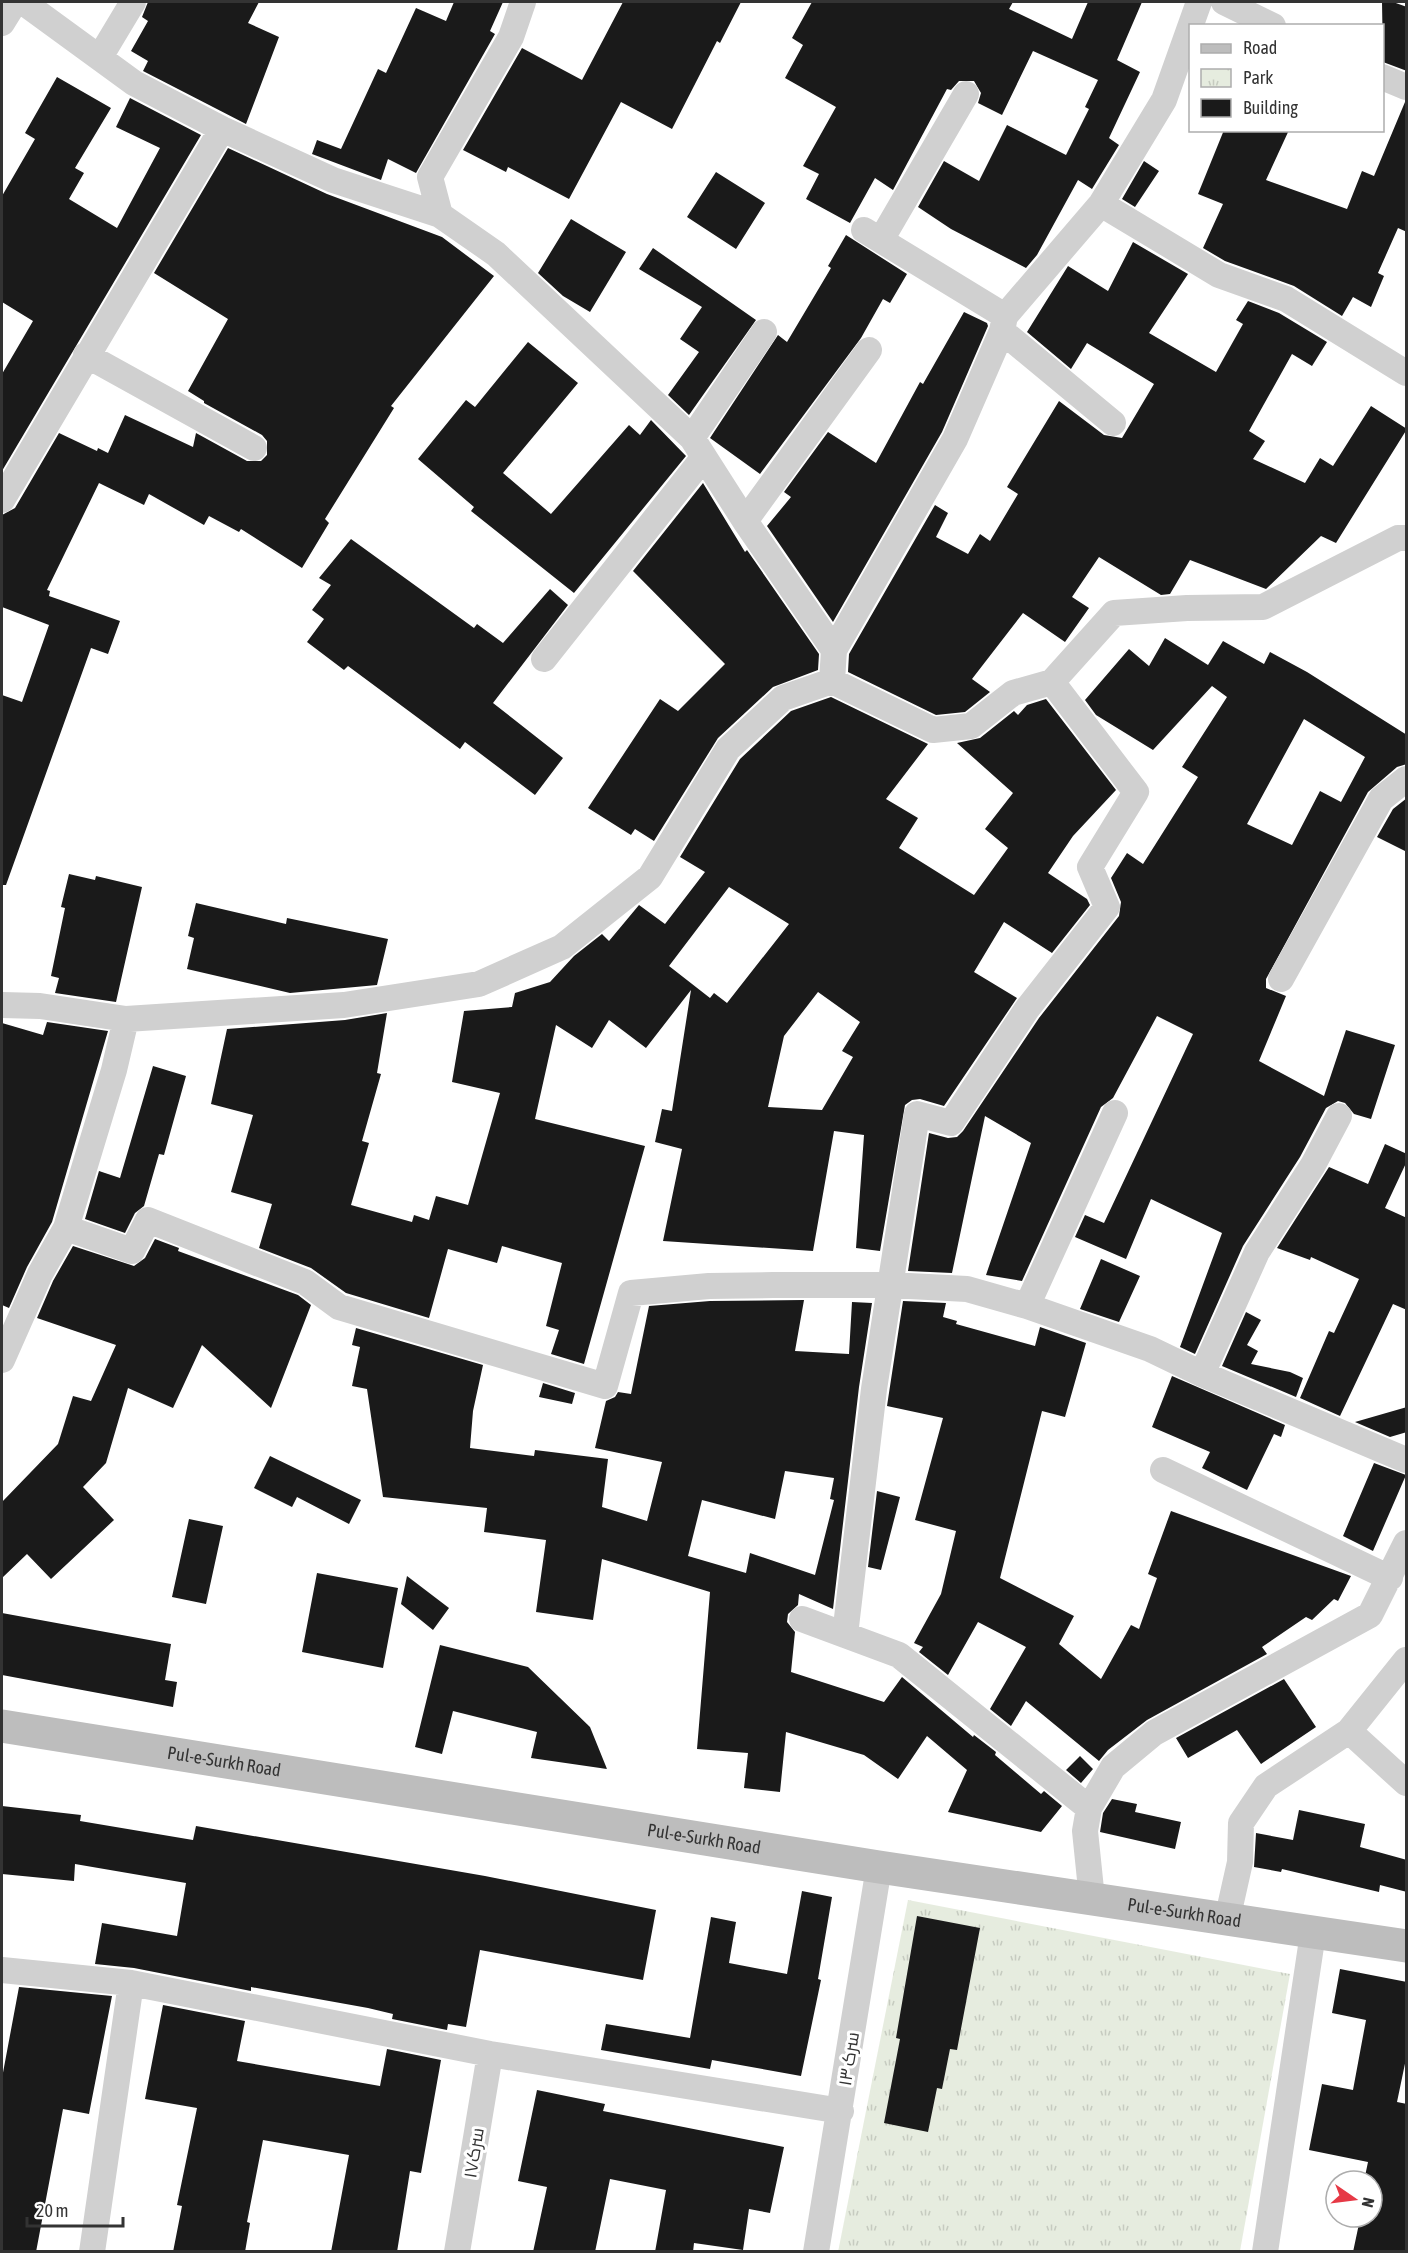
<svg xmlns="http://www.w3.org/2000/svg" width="1408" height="2253" font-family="'Asap Condensed',Cairo,sans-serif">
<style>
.park{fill:url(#park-tufts)}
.building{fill:#1a1a1a;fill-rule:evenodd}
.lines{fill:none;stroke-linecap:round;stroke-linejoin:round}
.street{stroke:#d0d0d0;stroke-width:26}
.secondary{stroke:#bdbdbd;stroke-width:33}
.labels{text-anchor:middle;stroke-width:6;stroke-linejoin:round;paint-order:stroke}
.street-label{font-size:18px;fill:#333;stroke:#fff}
</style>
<defs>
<pattern id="park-tufts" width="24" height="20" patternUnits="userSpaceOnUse" patternTransform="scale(1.5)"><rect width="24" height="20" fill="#e6ecdf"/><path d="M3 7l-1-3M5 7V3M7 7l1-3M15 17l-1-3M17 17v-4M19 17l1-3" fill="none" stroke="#c6cbc0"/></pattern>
</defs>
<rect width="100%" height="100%" fill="#fff"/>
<!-- park -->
<path class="park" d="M908 1900 1290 1974 1240 2251 838 2252Z"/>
<!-- building -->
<path class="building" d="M148 2H259L248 23 279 37 246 124 143 71 148 61 131 51 148 21 142 17Z
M454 2H503L490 31 495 34 416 173 388 159 381 180 312 154 317 140 341 149 378 69 386 73 416 8 446 21Z
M623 2H741L720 43 717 41 672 129 621 102 569 199 508 167 506 172 463 150 522 48 582 80Z
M812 2H1013L1009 9 1072 39 1088 2H1142L1117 60 1140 72 1109 138 1119 145 1092 189 1078 180 1037 255 1026 268 951 229 918 207 944 161 979 181 1007 125 1066 155 1089 109 1085 107 1098 80 1033 51 1002 115 978 103 981 93 974 81H959L951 90 947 89 893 190 875 178 850 223 806 199 819 174 803 166 836 107 785 78 803 45 792 38Z
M1382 2H1393L1407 7V71L1383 62Z
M57 77 111 108 75 168 84 173 69 199 117 228 160 148 116 127 130 98 201 135 2 471V374L33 321 2 302V196L35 139 25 133Z
M1405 102 1407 232 1398 228 1378 273 1384 276 1371 307 1353 297 1342 316 1294 286 1225 261 1203 248 1223 204 1198 194 1224 130H1289L1266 180 1347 209 1362 171 1374 176Z
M228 148 327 194 442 237 494 276 391 406 394 408 325 519 329 523 302 568 241 529 239 532 209 516 204 525 149 494 144 505 99 483 47 590 50 591 49 596 120 621 108 654 91 648 6 885H2V695L22 702 49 625 2 607V515L15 508 59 433 97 451 98 448 108 453 125 415 193 447 196 433 247 461H261L267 455V441L262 435 204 403V401L188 391 228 319 154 273Z
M1144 161 1159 171 1135 207 1122 199Z
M716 172 765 203 736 249 687 217Z
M571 219 626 252 590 312 563 296 538 273Z
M846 235 907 274 890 303 883 299 861 338 760 474 710 438 778 335 787 342 831 268 828 266Z
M1133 242 1188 274 1149 333 1216 372 1243 324 1236 320 1248 301 1279 313 1327 342 1312 366 1292 354 1249 431 1265 441 1253 459 1305 483 1320 458 1333 466 1371 406 1407 429 1336 543 1321 536 1266 589 1190 560 1170 594 1161 595 1099 557 1072 597 1089 608 1065 642 1023 613 972 679 990 692 965 712 936 715 848 672 849 654 935 505 948 513 936 537 968 554 980 534 990 541 1018 494 1007 487 1059 401 1104 435 1122 438 1154 384 1087 343 1071 369 1027 332 1068 266 1108 291Z
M653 248 756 320 689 415 668 395 699 352 680 339 702 307 639 269Z
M964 312 987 323 988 326 942 432 833 622 767 526 791 497 784 492 828 432 876 463 920 382 923 384Z
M528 342 578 383 503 473 551 514 629 425 640 435 651 420 686 456 574 593 471 511 474 507 418 459 466 400 475 407Z
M703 483 745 552 747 550 819 654 818 670 773 687 718 738 654 841 635 829 631 835 588 808 660 699 678 711 725 664 633 571Z
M351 539 474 628 477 624 503 643 550 589 568 605 493 703 563 758 535 795 465 742 460 749 348 666 344 670 307 642 324 619 312 610 331 585 319 578Z
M1165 638 1208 665 1223 641 1264 664 1270 652 1307 672 1407 735V764L1397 767 1368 792 1266 979V988L1286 996 1259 1061 1324 1096 1346 1030 1395 1045 1371 1119 1354 1114 1345 1103 1338 1101 1326 1108 1300 1157 1243 1246 1195 1354 1180 1347 1222 1233 1151 1199 1126 1259 1075 1237 1085 1215 1104 1223 1193 1034 1157 1016 1113 1098 1101 1107 1022 1281 986 1275 1031 1143 985 1116 952 1273 908 1271 929 1133 948 1138 957 1137 963 1131 1039 1018 1119 916 1121 902 1111 878 1127 853 1143 864 1198 777 1182 767 1227 697 1212 686 1153 750 1096 715 1085 700 1129 649 1149 666ZM1304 719 1365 757 1341 802 1320 791 1292 845 1247 824Z
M831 697 928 744 886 799 918 818 899 848 974 895 1008 848 985 829 1013 793 957 743 980 738 1014 711 1018 715 1027 705 1046 699 1116 790 1073 836 1048 873 1087 899 1090 905 1052 953 1004 922 974 972 1017 998 944 1106 920 1099 912 1100 905 1105 880 1251 856 1248 864 1135 834 1131 813 1251 663 1241 682 1149 655 1142 662 1109 672 1111 691 990 646 1048 609 1020 592 1048 556 1025 535 1119 645 1146 584 1364 551 1354 559 1330 546 1326 562 1263 502 1246 497 1263 448 1249 429 1318 346 1293 311 1268 259 1248 272 1204 231 1192 253 1115 211 1104 227 1029 345 1020 387 1013 377 1073 381 1074 362 1141 369 1143 351 1205 412 1222 414 1215 429 1220 436 1196 468 1205 500 1093 452 1082 464 1011 512 1007 515 993 550 982 574 956 602 934 609 941 639 905 665 924 705 872 680 857 740 759 791 711ZM729 887 789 924 727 1003 714 993 710 998 669 966ZM818 992 860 1022 842 1051 853 1057 822 1110 768 1107 784 1036Z
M1407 798V852L1377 837 1393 809Z
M69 874 95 880 96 876 142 887 116 1002 55 993 59 978 51 976 65 908 61 907Z
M196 903 286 924 287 918 388 939 377 985 290 993 187 969 194 938 188 936Z
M47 1022 108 1031 52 1222 27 1267 9 1308 2 1305V1023L43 1035Z
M153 1066 186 1076 164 1155 159 1154 144 1206 135 1213 125 1233 85 1219 99 1171 120 1178Z
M1385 1144 1407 1154V1161L1385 1208 1407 1218V1310L1393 1304 1340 1416 1300 1398 1329 1331 1334 1333 1359 1279 1311 1257 1310 1260 1277 1248 1329 1167 1368 1184Z
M155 1239 179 1248 178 1251 298 1295 311 1305 271 1408 202 1345 173 1408 128 1388 106 1463 83 1487 114 1520 51 1579 27 1554 2 1578V1502L58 1444 73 1396 91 1401 116 1345 37 1318 53 1281 73 1246 134 1266 145 1258Z
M1101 1259 1140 1276 1119 1322 1080 1309Z
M804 1300 795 1351 849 1354 852 1302 872 1303 859 1387 833 1609 799 1594 798 1605 788 1614 787 1622 795 1632 791 1672 884 1702 902 1677 973 1737 974 1735 996 1752 995 1755 1041 1794 1044 1791 1062 1806 1041 1832 948 1812 967 1770 927 1736 898 1779 864 1755 786 1732 780 1792 744 1788 748 1753 697 1749 710 1592 602 1559 593 1620 536 1612 546 1540 484 1532 487 1508 383 1497 367 1389 352 1386 360 1347 352 1345 356 1328 483 1365 473 1411 470 1448 534 1456 535 1450 608 1459 602 1507 647 1521 662 1462 595 1448 606 1401 615 1397 618 1392 631 1394 649 1306 710 1301ZM785 1471 834 1478 830 1499 834 1500 815 1575 750 1553 746 1573 688 1556 702 1500 775 1519Z
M903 1301 946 1303 943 1317 957 1321 956 1324 1035 1346 1040 1327 1086 1343 1065 1417 1042 1411 1000 1578 1074 1616 1059 1644 1101 1679 1131 1625 1139 1629 1157 1578 1148 1574 1171 1511 1351 1576 1338 1601 1334 1599 1312 1620 1306 1617 1262 1647 1267 1654 1147 1720 1108 1750 1099 1761 1026 1701 1011 1726 990 1709 1026 1647 978 1622 948 1675 919 1652 923 1647 914 1643 941 1594 956 1531 915 1520 943 1418 887 1406Z
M1246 1312 1261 1320 1247 1345 1258 1351 1251 1364 1290 1372 1303 1378 1296 1397 1222 1366Z
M1172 1376 1285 1425 1281 1437 1274 1434 1247 1490 1202 1468 1210 1452 1152 1427Z
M543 1383 575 1393 572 1404 539 1397Z
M1407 1407V1432L1390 1437 1355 1422Z
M270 1456 361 1500 349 1524 297 1497 292 1507 254 1488Z
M1374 1463 1406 1475 1373 1551 1343 1536Z
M877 1491 900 1497 881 1570 868 1567Z
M189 1519 223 1526 206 1604 172 1597Z
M317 1573 398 1588 383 1668 302 1652Z
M407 1576 449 1608 433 1630 401 1604Z
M2 1613 171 1644 165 1680 177 1682 173 1707 2 1675Z
M440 1645 528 1667 590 1727 607 1769 531 1758 537 1732 453 1711 442 1754 415 1747Z
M1284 1679 1316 1727 1261 1764 1237 1730 1188 1758 1176 1738Z
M1080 1756 1093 1769 1081 1783 1066 1770Z
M1112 1799 1137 1804 1135 1812 1181 1822 1175 1849 1100 1832 1103 1813Z
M2 1806 81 1815 80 1821 193 1840 196 1826 485 1876 656 1910 643 1980 480 1950 466 2027 448 2024 447 2030 392 2019 393 2014 368 2008 251 1987V1991L134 1968 95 1964 102 1923 177 1936 186 1883 75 1864 74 1881 2 1874Z
M1299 1810 1365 1824 1360 1847 1407 1860V1892L1380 1885 1379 1892 1282 1869 1281 1872 1254 1867 1256 1833 1293 1840Z
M802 1891 832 1897 818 1979 821 1980 801 2076 712 2060 710 2069 601 2050 606 2024 690 2038 711 1917 736 1922 729 1963 787 1974Z
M917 1916 980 1928 957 2050 950 2049 942 2089 937 2088 928 2132 884 2123 900 2039 896 2038Z
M1340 1969 1407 1982V2054L1397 2102 1407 2104V2252H1353L1360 2219 1357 2217H1372V2181H1364L1368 2162 1309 2150 1322 2084 1353 2090 1366 2020 1332 2013Z
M19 1987 112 1996 89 2114 63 2109 36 2252H2V2078Z
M163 2005 245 2021 237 2061 380 2086 387 2049 441 2060 421 2173 410 2171 397 2252H331L349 2155 263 2140 247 2222 250 2223 245 2252H173L182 2206 177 2205 197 2108 145 2099Z
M537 2090 605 2104 603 2111 784 2147 770 2213 749 2209 743 2250 694 2243 693 2252H655L666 2190 610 2179 595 2252H533L547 2187 518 2181Z"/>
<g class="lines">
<!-- street -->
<path class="street" d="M23 2 134 83 222 129 333 180 440 215 496 254 692 438 745 521 834 650 832 681
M1224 2 1273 26
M2 23 15 2
M100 57 133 2
M1382 77 1406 87
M1101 204 1219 275 1286 299 1406 373
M440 215 430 177 511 37 523 2
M864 230 1005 316
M881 240 966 94
M1002 331 1113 423
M86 355 254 448
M692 438 764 332
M2 500 222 129
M745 521 869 350
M834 650 955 439 1002 331 1005 316 1101 204 1164 100 1199 2
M544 659 704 457
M1281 979 1381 799 1406 779
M2 1005 40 1006 126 1019 344 1005 479 984 562 947 650 877 728 749 783 698 832 681 933 730 971 726 1013 693 1052 682 1114 613 1187 608 1263 607 1398 538H1406
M66 1228 132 1251 148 1220 305 1282 339 1307 605 1386 631 1293 709 1286 773 1285H890L967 1289 1027 1306 1150 1349 1202 1374 1406 1460
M1027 1306 1115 1113
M2 1360 40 1274 66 1228 114 1070 126 1019
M1202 1374 1257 1252 1313 1165 1339 1116
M1163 1470 1390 1578
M802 1619 899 1655 1089 1808
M845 1635 874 1389 917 1114 951 1123 1027 1009 1107 907 1090 867 1136 792 1052 682
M1349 1731 1406 1783
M1092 1899 1085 1831 1089 1808 1113 1767 1154 1733 1370 1615 1406 1543
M1227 1920 1240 1862 1241 1823 1266 1786 1349 1731 1406 1660
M2 1970 131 1983 490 2054 841 2111
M92 2252 131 1983
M457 2252 490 2054
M816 2252 879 1867
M1265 2252 1313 1933"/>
<!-- secondary -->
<path class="secondary" id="s1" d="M2 1726 879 1867 1406 1946"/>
</g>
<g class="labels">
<!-- street labels -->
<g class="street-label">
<text dy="6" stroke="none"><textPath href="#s1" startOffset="225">Pul-e-Surkh Road</textPath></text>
<text dy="6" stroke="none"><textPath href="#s1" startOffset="711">Pul-e-Surkh Road</textPath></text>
<text dy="6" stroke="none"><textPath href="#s1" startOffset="1197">Pul-e-Surkh Road</textPath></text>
<text transform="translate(849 2059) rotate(-81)" y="6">سرک ۱۳</text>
<text transform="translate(474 2153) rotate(-81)" y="6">سرک۱۷</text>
</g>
</g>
<!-- border -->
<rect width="1408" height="2253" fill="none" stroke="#333333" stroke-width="6"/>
<!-- legend -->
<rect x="1189" y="24" width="195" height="108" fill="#ffffff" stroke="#adadad" stroke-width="1.5"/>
<rect x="1201" y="44" width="30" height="9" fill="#bdbdbd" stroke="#adadad" stroke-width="1.5"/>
<text x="1243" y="54" font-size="18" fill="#333333">Road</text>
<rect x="1201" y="69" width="30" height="18" fill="url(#park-tufts)" stroke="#adadad" stroke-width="1.5"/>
<text x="1243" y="84" font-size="18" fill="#333333">Park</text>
<rect x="1201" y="99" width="30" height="18" fill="#1a1a1a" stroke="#adadad" stroke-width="1.5"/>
<text x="1243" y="114" font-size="18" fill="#333333">Building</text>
<!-- north arrow -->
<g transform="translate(1354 2199) rotate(104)"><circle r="28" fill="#ffffff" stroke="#adadad" stroke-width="1.5"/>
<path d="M0-4.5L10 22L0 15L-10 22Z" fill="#e63946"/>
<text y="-9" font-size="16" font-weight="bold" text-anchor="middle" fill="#333333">N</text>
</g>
<!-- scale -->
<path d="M27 2217v9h96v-9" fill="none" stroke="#333333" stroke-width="3"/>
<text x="36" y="2217" font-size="18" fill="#333333" stroke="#ffffff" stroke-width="4.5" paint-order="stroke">20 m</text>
</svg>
